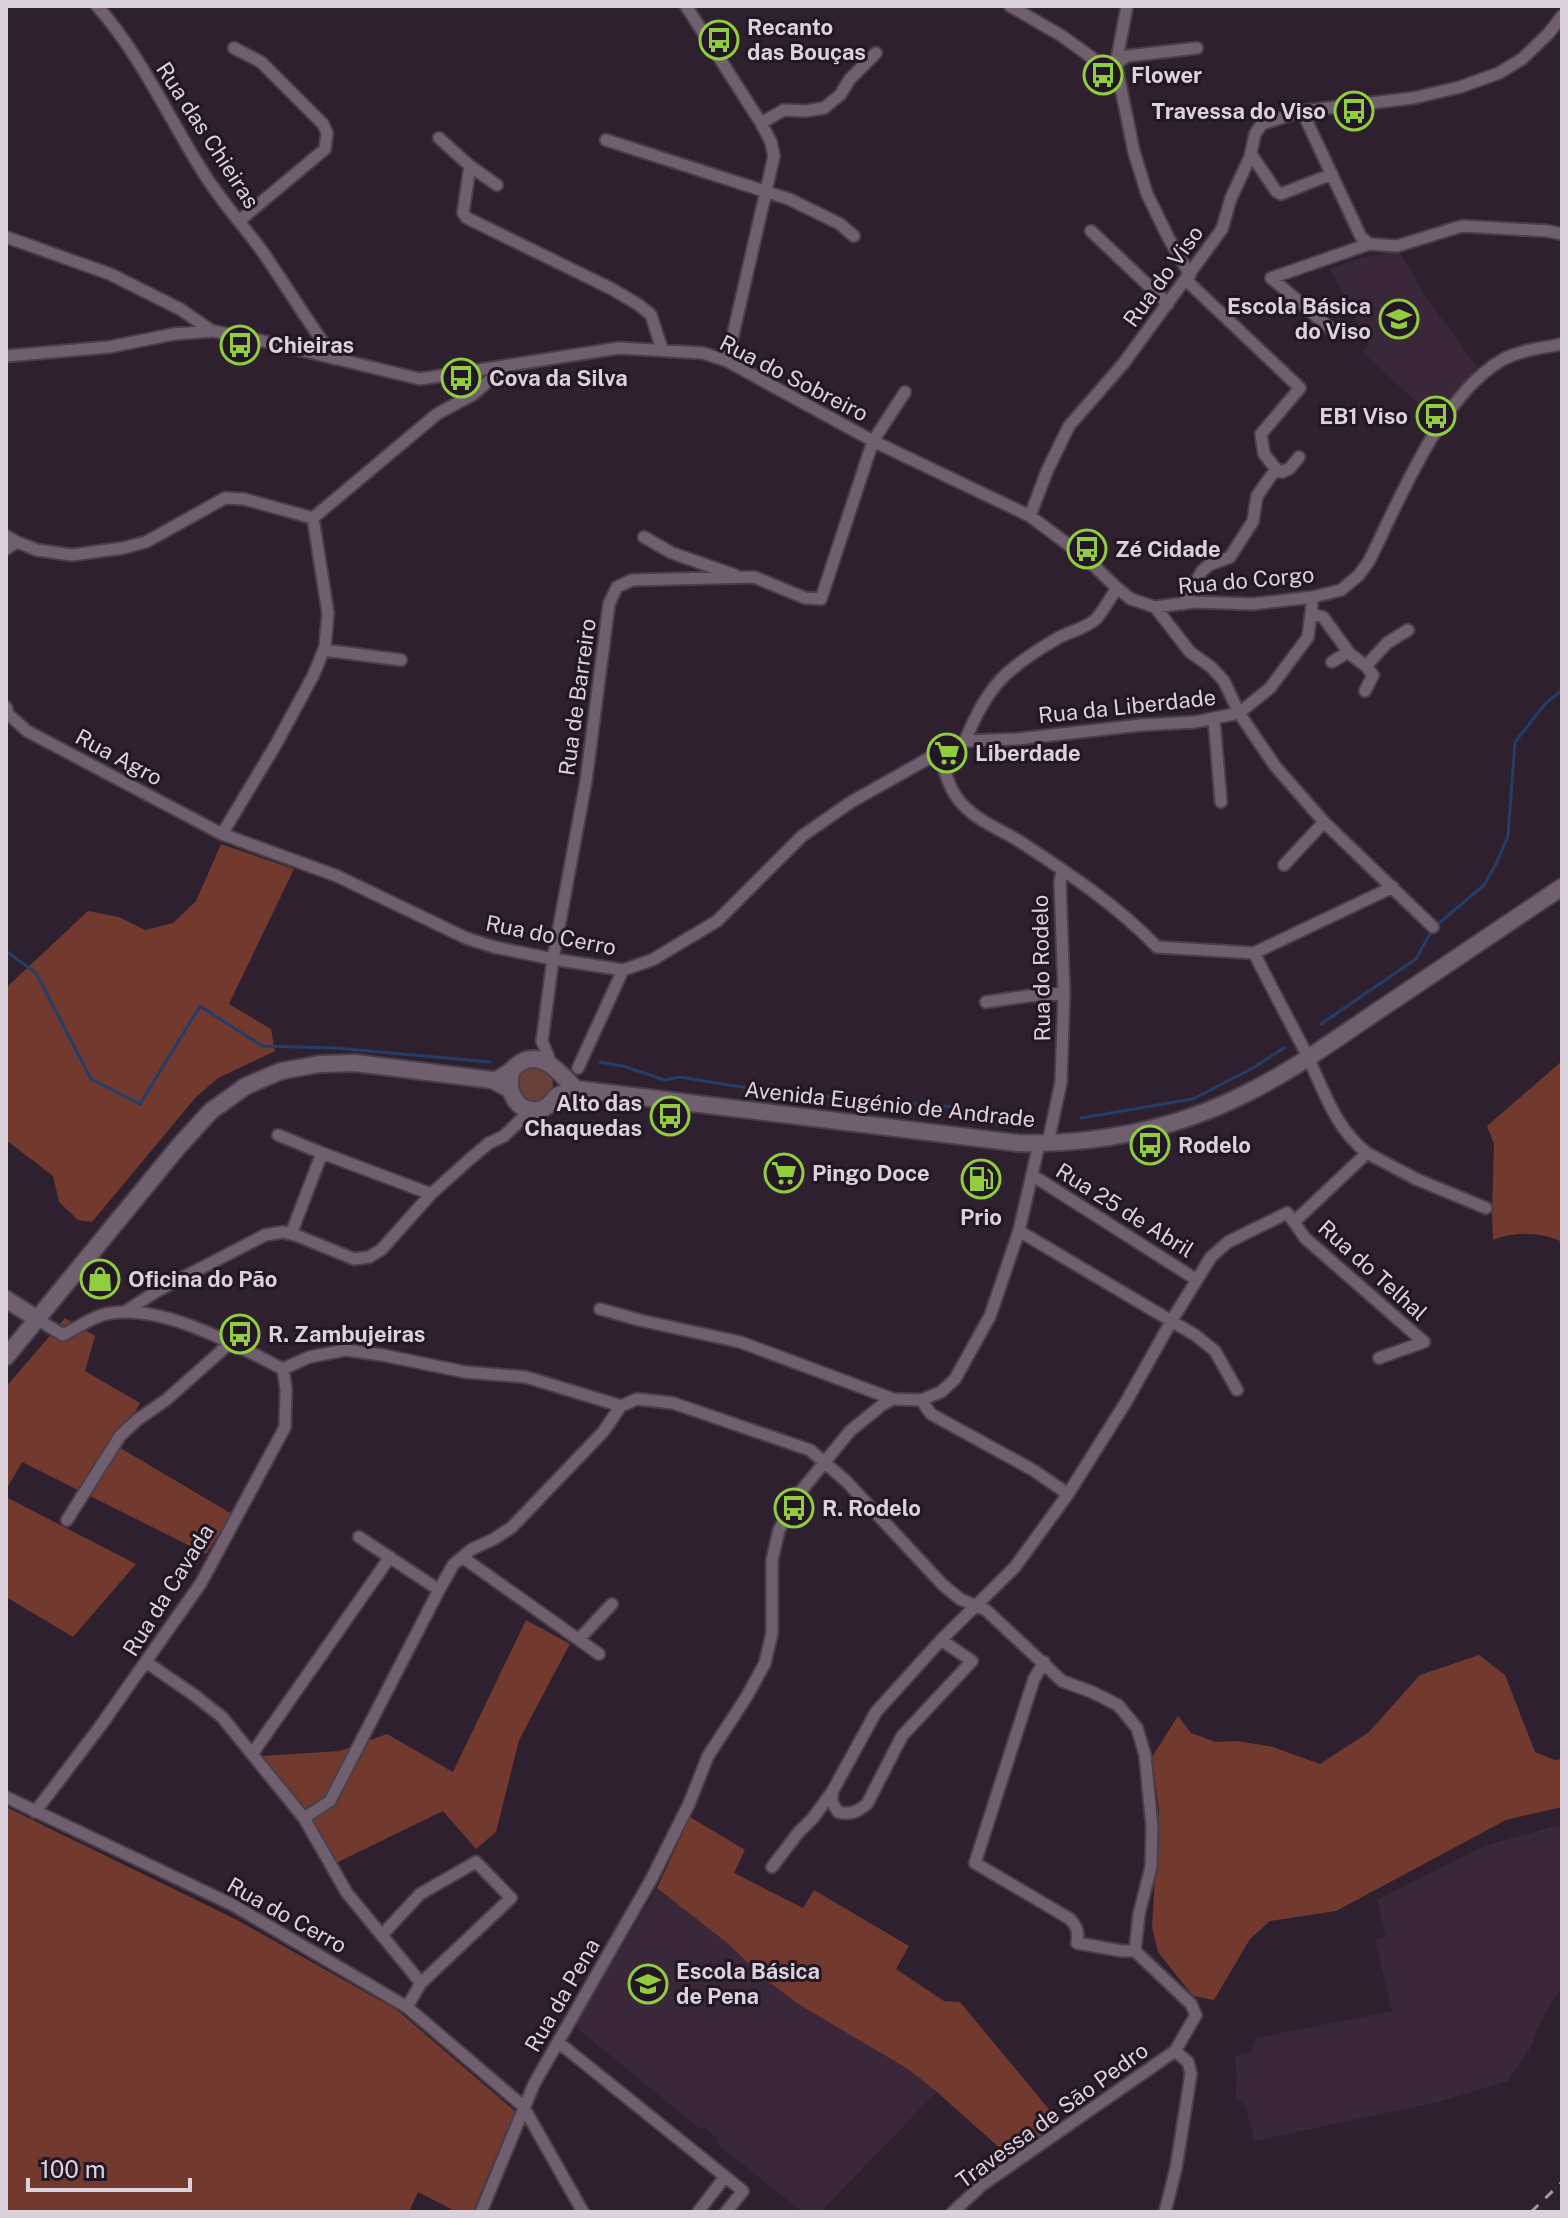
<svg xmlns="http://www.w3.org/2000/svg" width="1568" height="2218" font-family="'Public Sans',sans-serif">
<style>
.built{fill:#3a273a}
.green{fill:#69413a}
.forest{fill:#72392f}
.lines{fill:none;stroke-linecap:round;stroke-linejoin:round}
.stream{stroke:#233e69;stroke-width:3}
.street-casing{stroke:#493e49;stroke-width:15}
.secondary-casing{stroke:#493e49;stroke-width:20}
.street{stroke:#6f5f6f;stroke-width:11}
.secondary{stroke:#6f5f6f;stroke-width:16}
.rail{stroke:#a398a3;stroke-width:3;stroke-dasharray:10 10;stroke-linecap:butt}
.labels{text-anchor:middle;stroke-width:6;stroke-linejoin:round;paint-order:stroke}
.poi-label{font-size:22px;font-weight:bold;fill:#dbd2db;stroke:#241725;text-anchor:start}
.street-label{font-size:22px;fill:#dbd2db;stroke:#241725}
</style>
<rect width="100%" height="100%" fill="#2e202e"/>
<!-- built -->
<path class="built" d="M1394 252 1401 254 1424 294 1478 369 1434 418 1362 352 1369 344 1330 269 1362 258Z
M1562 1824V1987L1542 2019 1529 2051 1508 2081 1438 2102 1255 2141 1245 2105 1235 2098 1237 2077 1235 2056 1251 2052 1255 2038 1392 2011 1375 1940 1386 1937 1377 1900 1487 1845Z
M657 1888 726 1942 766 1980 908 2069 937 2092 820 2212H802L717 2144 718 2139 705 2128 700 2129 578 2029 576 2024Z"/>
<!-- green -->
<path class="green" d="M517 1085a18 18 0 1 1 36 0a18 18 0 1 1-36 0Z"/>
<!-- forest -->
<path class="forest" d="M221 844 294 869 229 1004 271 1029 275 1051 218 1078 196 1097 92 1222 78 1220 59 1202 53 1176 6 1140V990L9 985 88 911 119 917 145 930 173 923 196 901Z
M1562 1061V1242C1542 1232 1514 1231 1493 1240L1492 1214 1494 1144 1487 1126Z
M65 1318 95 1336 85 1371 140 1403 117 1446 232 1514 206 1554 22 1462 6 1490V1387Z
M6 1497 136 1564 73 1637 6 1597Z
M526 1620 570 1644 519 1740 496 1832 476 1849 443 1811 340 1861 327 1869 288 1805 243 1755 244 1753 248 1757 340 1751 387 1734 453 1772Z
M1479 1655 1505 1675 1535 1752 1555 1760 1562 1759V1807L1506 1820 1336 1911 1270 1921 1250 1939 1214 2000 1193 1996 1158 1952 1152 1927 1159 1810 1152 1757 1178 1716 1191 1733 1216 1742 1237 1741 1273 1747 1320 1764 1369 1732 1420 1675Z
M6 1807 237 1920 397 2010 515 2111 473 2212H457L418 2192 409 2212H6Z
M690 1817 745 1850 734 1873 803 1908 814 1890 909 1946 896 1969 944 2001 960 2002 1062 2125 1012 2159 937 2092 908 2069 800 2005 766 1980 726 1942 657 1888Z"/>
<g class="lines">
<!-- stream -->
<path class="stream" d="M1438 924 1484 885 1496 864 1508 836 1515 742 1545 704 1562 690
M6 951 36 973 91 1079 140 1104 200 1006 262 1046 336 1048 490 1062
M1321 1024 1416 959 1431 932
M600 1062 623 1066 665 1080 679 1077 774 1092 968 1108 984 1120 1000 1125 1036 1126
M1081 1118 1193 1099 1253 1068 1284 1048"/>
<defs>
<path id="street" d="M97 6C141 55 168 117 203 172 220 200 243 225 262 251 287 287 309 324 335 359
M686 6 761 123 771 142 774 156 727 361
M1010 6 1062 36 1095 60 1116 64
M1127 6 1116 64 1134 152 1147 194 1169 239 1190 275
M234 48 261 62 323 124 327 133 325 149 239 221
M1116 64 1127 56 1197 48
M1302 111 1361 237 1369 244 1397 246 1462 226 1548 231 1562 234
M761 123 784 110 805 111 824 108 840 95 850 79 876 53
M439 138 470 166 497 185
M606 140 789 199 840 224 854 236
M1251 154 1276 191 1281 194 1332 174
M470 166 463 213 467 218 612 289 639 305 651 315 662 349
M1091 231 1168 304
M6 237 110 274 180 309 212 331
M1331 329 1271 278 1369 244
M6 356 109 347 174 334 213 331 263 341 420 379 619 348 703 353 727 361 873 441 1030 516 1086 558 1117 588 1131 599 1155 607 1194 602 1253 604 1313 597 1341 590 1359 575 1369 561C1400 499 1441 395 1502 360 1520 350 1542 348 1562 344
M1276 469 1282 472 1290 468 1299 457
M1030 516 1047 471 1069 426 1123 364 1222 229 1231 198 1250 157 1255 134 1262 124 1302 111 1413 98 1460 87 1499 73 1522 59 1548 34 1562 16
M6 536 17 542 6 549
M644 537 672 553 735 575
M17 542 37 550 72 555 123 548 146 542 225 498 244 499 313 518
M1183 604 1202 571 1209 565 1230 557 1253 521 1257 496 1276 469 1264 454 1261 434 1300 388 1186 280
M1155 607 1190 652 1211 667 1224 681 1239 713 1275 766 1324 822 1433 927
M1311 614 1323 617 1350 654 1366 666 1387 643 1408 630
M324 650 401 660
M1332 662 1348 652
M1365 691 1373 675 1366 666
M6 707 8 714 27 731 222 834 337 876 466 938 494 947 553 959 623 970 652 960 717 921 802 836 851 802 931 757 965 741 1017 739 1141 725 1195 722 1239 713 1270 688 1308 637 1313 597
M1214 719 1221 802
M965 741C987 686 1006 668 1058 638 1070 631 1085 629 1096 619 1104 610 1110 598 1117 588
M940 753C944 769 948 786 958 799 974 820 998 828 1019 841 1068 873 1117 905 1157 947L1254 953 1393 887
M222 834 275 746 313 676 325 647 328 613 313 518 437 414 474 394 503 368
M1284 865 1324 822
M1254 953C1271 987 1289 1020 1306 1053 1323 1088 1334 1127 1367 1153L1294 1222 1305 1238 1424 1342 1379 1358
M986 1002 1028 996 1064 993
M552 1066 542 1041 553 959 586 781 609 604 617 587 632 580 754 577 805 598 821 599 873 441 905 392
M578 1068 623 970
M278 1135 322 1153
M1048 1143 1061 1082 1064 993 1060 882 1062 871
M1367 1153 1416 1179 1486 1208
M1032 1175 1197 1280
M1019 1231 1195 1335 1215 1351 1237 1390
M291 1234 322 1153 431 1194
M600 1309 639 1320 740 1342 893 1399
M126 1311 157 1291 265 1235 283 1232 298 1236 354 1259 369 1257 381 1250 431 1194 471 1158 489 1143 504 1136 531 1110
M37 1319 63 1335C75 1329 89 1319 102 1315 156 1300 236 1345 283 1369
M283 1369 309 1357 346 1350 382 1355 465 1372 526 1377 621 1406 637 1399 673 1403 810 1450 846 1481 943 1585 960 1599 986 1610 1062 1681 1092 1692 1118 1705 1137 1728 1145 1755 1152 1827 1151 1867 1139 1914 1135 1951 1191 2004 1196 2015 1175 2051 982 2185 953 2212
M921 1400 931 1414 1033 1470 1068 1494
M67 1520 120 1436 137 1420 166 1400 230 1343
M359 1537 439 1590
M462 1557 599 1654
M579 1639 612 1604
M146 1662 194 1695 222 1717 304 1818 347 1893 421 1983
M1044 1662 1034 1679 975 1863 1070 1919C1077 1927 1079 1932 1077 1943L1122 1951H1135
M252 1754 390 1557
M832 1792V1802L838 1812C851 1815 857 1812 867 1804L902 1736 972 1661 941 1640
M6 1797 233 1905 407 2007 523 2106 583 2212
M35 1812 99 1728 201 1583 285 1427 286 1389 283 1369
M304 1818 330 1801 439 1590 453 1565 462 1557 472 1549 494 1539 512 1527 603 1432 621 1406
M772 1867 798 1833 813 1818 832 1792 876 1712 941 1640 1015 1567 1068 1494 1126 1402 1172 1320 1211 1257 1228 1242 1287 1213 1294 1222
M382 1935 420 1894 476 1862 511 1898 421 1983 407 2007
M558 2042 743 2191 726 2212
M481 2212 534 2084 652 1878 689 1804 708 1756 747 1696 765 1663 772 1633V1560L779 1530 797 1496 850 1431 882 1405 893 1399 921 1400 941 1392 955 1379 990 1316 1019 1231 1039 1144
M698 2212 725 2177
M1165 2212 1176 2168 1191 2074 1188 2062 1175 2051"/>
<path id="secondary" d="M511 1073C506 1093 519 1116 542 1109 550 1106 552 1101 557 1096 562 1093 571 1091 576 1089L1018 1143C1096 1145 1177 1129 1247 1093 1298 1068 1344 1033 1391 1002 1448 964 1505 925 1562 887
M501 1077C511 1073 514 1066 522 1062 544 1050 562 1076 576 1089
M6 1299 37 1319
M6 1357 179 1146 211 1111 246 1086 281 1071 320 1064 355 1063 492 1080 509 1089"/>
</defs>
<!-- street casing -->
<use href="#street" class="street-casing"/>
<!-- secondary casing -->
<use href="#secondary" class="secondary-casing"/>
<!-- street -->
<use href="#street" class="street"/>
<!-- secondary -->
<use href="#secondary" class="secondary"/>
<!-- rail -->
<path class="rail" d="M1531 2212 1562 2182"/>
</g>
<!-- icons -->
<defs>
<symbol id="bus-ring" viewBox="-11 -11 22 22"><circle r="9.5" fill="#241725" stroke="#92cd3f" stroke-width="1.5"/><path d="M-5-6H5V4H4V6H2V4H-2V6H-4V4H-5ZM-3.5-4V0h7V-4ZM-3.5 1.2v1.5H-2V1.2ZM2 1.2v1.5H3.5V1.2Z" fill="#92cd3f"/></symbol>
<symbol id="school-ring" viewBox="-11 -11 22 22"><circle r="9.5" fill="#241725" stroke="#92cd3f" stroke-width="1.5"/><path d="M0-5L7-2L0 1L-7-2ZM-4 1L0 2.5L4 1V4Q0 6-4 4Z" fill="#92cd3f"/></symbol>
<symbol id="supermarket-ring" viewBox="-11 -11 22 22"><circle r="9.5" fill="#241725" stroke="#92cd3f" stroke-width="1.5"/><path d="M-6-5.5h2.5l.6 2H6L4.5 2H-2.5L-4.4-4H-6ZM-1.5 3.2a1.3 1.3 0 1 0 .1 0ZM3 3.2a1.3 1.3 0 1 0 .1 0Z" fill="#92cd3f"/></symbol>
<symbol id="fuel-ring" viewBox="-11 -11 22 22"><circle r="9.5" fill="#241725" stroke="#92cd3f" stroke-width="1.5"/><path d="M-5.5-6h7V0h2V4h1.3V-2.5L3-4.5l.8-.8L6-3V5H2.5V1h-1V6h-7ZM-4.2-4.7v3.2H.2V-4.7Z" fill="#92cd3f"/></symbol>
<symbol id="shop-ring" viewBox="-11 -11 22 22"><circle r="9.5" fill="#241725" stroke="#92cd3f" stroke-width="1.5"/><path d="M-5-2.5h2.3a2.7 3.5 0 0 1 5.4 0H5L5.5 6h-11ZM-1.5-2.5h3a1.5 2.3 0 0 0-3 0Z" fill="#92cd3f"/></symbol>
</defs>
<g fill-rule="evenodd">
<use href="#bus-ring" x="697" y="18" width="44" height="44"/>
<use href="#bus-ring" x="1081" y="53" width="44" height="44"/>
<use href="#bus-ring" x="1332" y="89" width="44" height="44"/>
<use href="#school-ring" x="1377" y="297" width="44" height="44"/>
<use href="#bus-ring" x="218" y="323" width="44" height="44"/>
<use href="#bus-ring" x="439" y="356" width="44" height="44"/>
<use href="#bus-ring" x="1414" y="394" width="44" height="44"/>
<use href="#bus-ring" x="1065" y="527" width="44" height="44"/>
<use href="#supermarket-ring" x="925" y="731" width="44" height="44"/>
<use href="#bus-ring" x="648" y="1094" width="44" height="44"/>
<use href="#bus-ring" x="1128" y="1123" width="44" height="44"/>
<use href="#supermarket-ring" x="762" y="1151" width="44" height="44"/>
<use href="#fuel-ring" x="959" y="1157" width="44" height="44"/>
<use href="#shop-ring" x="78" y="1257" width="44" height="44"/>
<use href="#bus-ring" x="218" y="1312" width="44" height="44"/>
<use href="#bus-ring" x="772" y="1486" width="44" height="44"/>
<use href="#school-ring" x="626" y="1962" width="44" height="44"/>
</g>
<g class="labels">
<!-- poi labels -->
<g class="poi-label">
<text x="747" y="35">Recanto<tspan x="747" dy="25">das Bouças</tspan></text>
<text x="1131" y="83">Flower</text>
<text x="1326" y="119" text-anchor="end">Travessa do Viso</text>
<text x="1371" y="314" text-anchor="end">Escola Básica<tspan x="1371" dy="25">do Viso</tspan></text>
<text x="268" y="353">Chieiras</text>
<text x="489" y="386">Cova da Silva</text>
<text x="1408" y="424" text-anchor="end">EB1 Viso</text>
<text x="1115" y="557">Zé Cidade</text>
<text x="975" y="761">Liberdade</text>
<text x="642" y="1111" text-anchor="end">Alto das<tspan x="642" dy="25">Chaquedas</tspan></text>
<text x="1178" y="1153">Rodelo</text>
<text x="812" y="1181">Pingo Doce</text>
<text x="981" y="1225" text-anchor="middle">Prio</text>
<text x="128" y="1287">Oficina do Pão</text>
<text x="268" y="1342">R. Zambujeiras</text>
<text x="822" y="1516">R. Rodelo</text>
<text x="676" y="1979">Escola Básica<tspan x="676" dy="25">de Pena</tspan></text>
</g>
<!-- street labels -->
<g class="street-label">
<text transform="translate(208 135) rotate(57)" y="8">Rua das Chieiras</text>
<text transform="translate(1163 276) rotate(-54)" y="8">Rua do Viso</text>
<text transform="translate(794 378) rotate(27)" y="8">Rua do Sobreiro</text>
<text transform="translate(1246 580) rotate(-5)" y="8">Rua do Corgo</text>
<text transform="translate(577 697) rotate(-82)" y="8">Rua de Barreiro</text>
<text transform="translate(1127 706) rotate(-6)" y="8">Rua da Liberdade</text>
<text transform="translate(119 757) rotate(28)" y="8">Rua Agro</text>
<text transform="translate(551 935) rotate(11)" y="8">Rua do Cerro</text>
<text transform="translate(1041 968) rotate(-91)" y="8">Rua do Rodelo</text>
<text transform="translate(890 1104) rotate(6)" y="8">Avenida Eugénio de Andrade</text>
<text transform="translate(1125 1210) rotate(32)" y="8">Rua 25 de Abril</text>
<text transform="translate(1373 1270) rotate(42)" y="8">Rua do Telhal</text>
<text transform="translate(168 1590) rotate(-58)" y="8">Rua da Cavada</text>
<text transform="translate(287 1915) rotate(29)" y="8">Rua do Cerro</text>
<text transform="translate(562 1995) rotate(-60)" y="8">Rua da Pena</text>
<text transform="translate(1052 2115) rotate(-36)" y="8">Travessa de São Pedro</text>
</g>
</g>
<!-- border -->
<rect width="1568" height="2218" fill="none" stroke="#dbd2db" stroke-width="16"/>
<!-- scale -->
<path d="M28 2178v12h162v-12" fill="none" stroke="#dbd2db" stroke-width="4"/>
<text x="40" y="2178" font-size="24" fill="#dbd2db" stroke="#241725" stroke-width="6" paint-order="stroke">100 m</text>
</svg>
